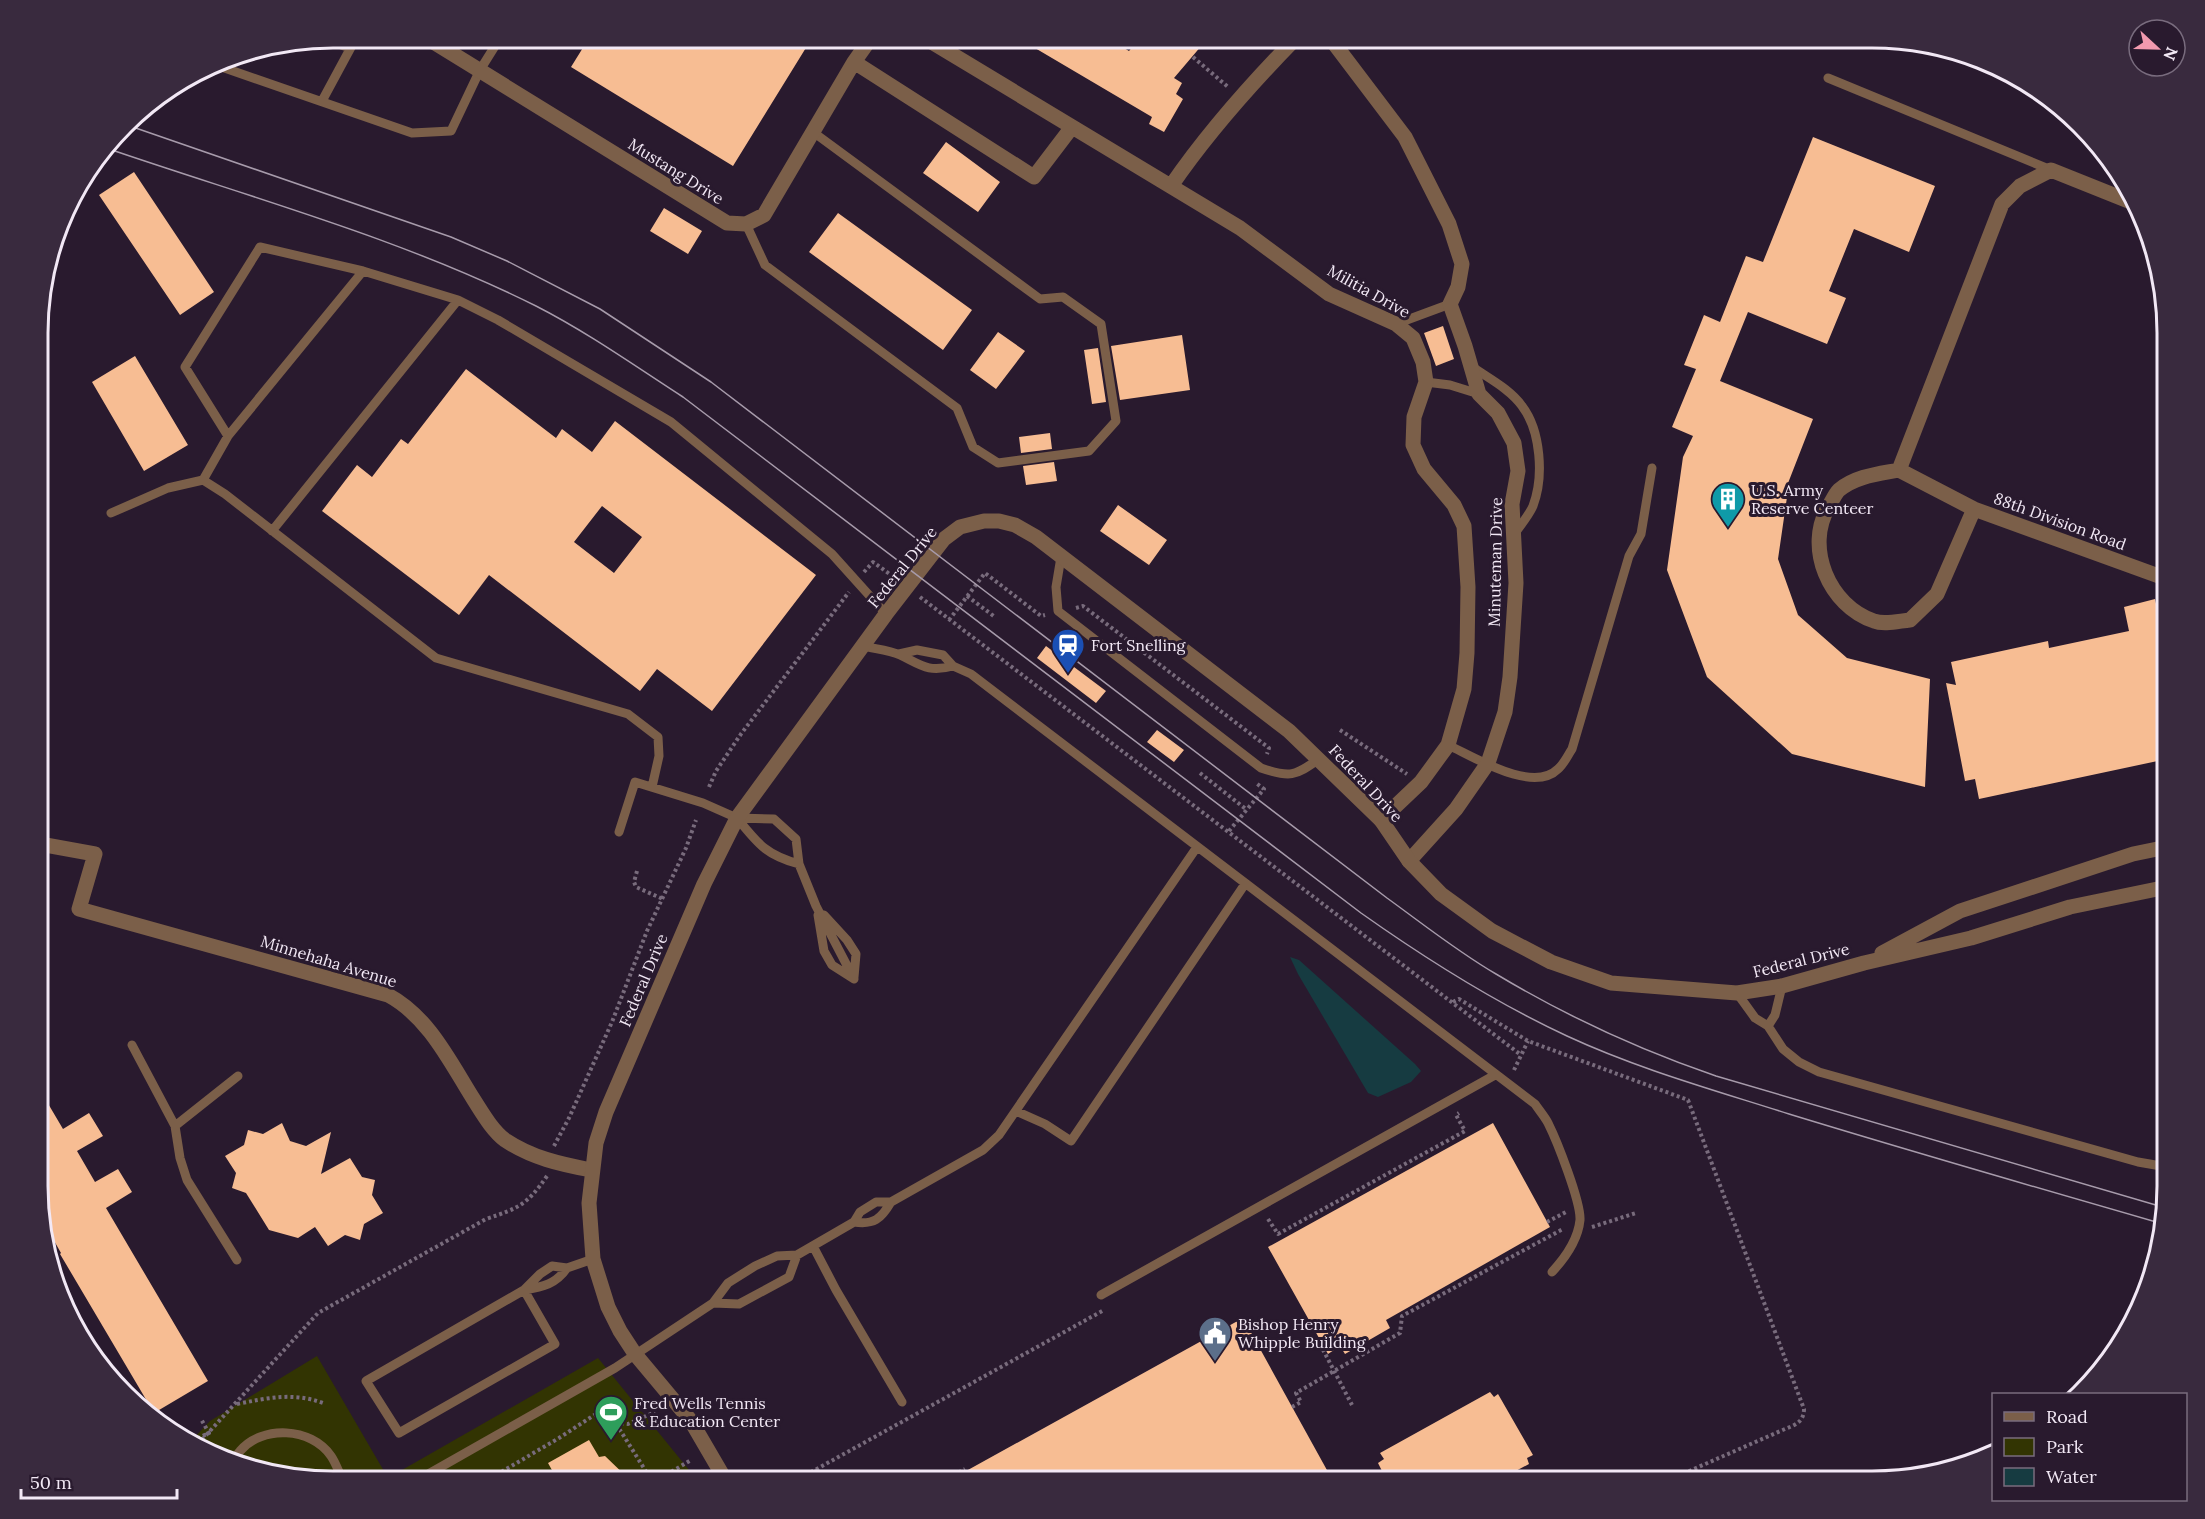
<svg xmlns="http://www.w3.org/2000/svg" width="2205" height="1519" font-family="Lora,serif">
<style>
.green{fill:#323402}
.water{fill:#163b41}
.building{fill:#f7bd93;fill-rule:evenodd}
.lines{fill:none;stroke-linecap:round;stroke-linejoin:round}
.path{stroke:#786b7c;stroke-width:4;stroke-dasharray:3 3;stroke-linecap:butt}
.service{stroke:#7b5f49;stroke-width:9}
.minor{stroke:#7b5f49;stroke-width:15}
.tertiary{stroke:#7b5f49;stroke-width:15}
.tram{stroke:#a79bab;stroke-width:1.5}
.labels{text-anchor:middle;stroke-width:6;stroke-linejoin:round;paint-order:stroke}
.street-label{font-size:16px;fill:#f2e8f5;stroke:#291a2e}
.poi-label{font-size:16px;fill:#f2e8f5;stroke:#291a2e;text-anchor:start}
.rim{fill:none;stroke:#f2e8f5;stroke-width:3}
</style>
<rect width="100%" height="100%" fill="#291a2e"/>
<!-- green -->
<path class="green" d="M317 1356 388 1478 598 1358 698 1481H314L237 1466 191 1441 210 1421Z"/>
<!-- water -->
<path class="water" d="M1290 957 1299 960 1415 1064 1421 1071 1411 1082 1378 1097 1368 1093 1298 974Z"/>
<!-- building -->
<path class="building" d="M589 38H812L733 166 571 67Z
M1018 38H1107L1129 51 1140 38H1208L1174 78 1182 83 1176 94 1183 99 1164 132 1149 124 1152 117Z
M1813 137 1935 186 1909 252 1854 229 1829 291 1846 298 1827 344 1748 312 1720 381 1813 419 1783 496 1787 497 1778 559 1798 615 1847 658 1930 679 1925 787 1792 754 1707 677 1667 570 1683 457 1693 436 1672 427 1696 369 1684 365 1704 315 1720 322 1746 256 1763 262Z
M946 142 1000 182 978 212 923 173Z
M134 172 214 292 180 315 99 195Z
M664 208 702 231 688 254 650 231Z
M838 213 972 310 943 350 809 252Z
M1443 326 1454 359 1436 366 1424 333Z
M998 332 1025 351 996 389 970 370Z
M1182 335 1190 390 1120 400 1111 346Z
M1098 348 1106 402 1092 404 1084 350Z
M135 356 188 445 144 471 92 382Z
M466 369 556 438 562 429 592 452 615 421 816 575 712 711 657 669 640 691 489 575 459 615 322 511 357 465 372 477 401 439 408 444ZM602 506 642 537 614 573 574 542Z
M1050 433 1052 449 1021 453 1019 437Z
M1054 462 1057 481 1026 485 1023 466Z
M1118 505 1167 540 1149 565 1100 531Z
M2155 599 2167 657V759L1979 799 1975 779 1965 781 1946 683 1956 685 1951 662 2048 641 2049 648 2129 631 2124 607Z
M1046 646 1106 691 1096 703 1037 658Z
M1157 730 1184 750 1174 762 1147 742Z
M40 1090 63 1129 89 1113 103 1136 77 1151 95 1182 118 1169 132 1192 106 1208 208 1381 154 1413 60 1254 61 1253 40 1216Z
M282 1123 290 1141 306 1146 331 1132 321 1174 350 1158 362 1177 375 1180 372 1195 383 1213 364 1224 360 1240 345 1235 328 1246 315 1227 298 1238 269 1230 246 1193 232 1188 236 1173 225 1156 244 1145 248 1130 263 1134Z
M1493 1123 1550 1227 1386 1320 1390 1328 1345 1354 1340 1346 1328 1354 1268 1247Z
M1243 1318 1333 1481H948Z
M1490 1392 1494 1397 1498 1394 1533 1455 1527 1458 1529 1464 1497 1481H1387L1378 1463 1384 1459 1380 1453Z
M589 1440 599 1457 605 1456 631 1481H558L548 1463Z"/>
<g class="lines">
<!-- path -->
<path class="path" d="M1193 57 1228 87
M864 572 873 562 895 578
M967 596 995 617
M920 597 1521 1055
M1076 608 1083 606 1269 748 1267 754
M949 620 985 573 1041 616 1045 615
M1340 730 1407 774
M1200 773 1247 810
M709 787 716 771 741 734 849 592
M1229 831 1264 789 1256 783
M637 871 634 882 636 887 663 899
M1453 1002 1459 999 1528 1041 1688 1100 1804 1409C1804 1422 1795 1425 1785 1429L1687 1472 1658 1481
M1514 1070 1528 1041
M554 1146 569 1118 612 1022 647 931 686 848 696 820
M1268 1219 1278 1234 1465 1131 1456 1115 1459 1113
M1547 1222 1566 1212
M1592 1227 1636 1213
M1320 1344 1352 1405
M237 1404C268 1398 293 1392 323 1403
M1292 1407 1301 1402 1296 1393 1400 1333 1402 1316 1563 1229
M619 1423 620 1430 652 1481
M192 1441 209 1433 201 1419
M198 1444 318 1313 486 1219C519 1208 527 1205 547 1176
M814 1470 820 1481
M486 1481 559 1438 605 1408 619 1423 628 1424 655 1412
M656 1481 691 1460
M795 1481 1104 1310
M943 1481 965 1469"/>
<!-- service -->
<path class="service" d="M324 39 350 48
M213 64 412 133 451 131 480 70 500 38
M1828 78 2051 170
M322 101 356 38
M746 224 765 265 957 408 973 447 998 463 1089 451 1116 421 1101 324 1063 297 1040 299 813 132
M363 271 228 436 185 367 260 247 363 271 458 300
M1396 324 1450 304
M1471 366C1488 378 1510 389 1522 406 1541 431 1544 477 1533 506 1529 515 1521 525 1515 533
M1426 382 1450 385 1479 394
M203 480 228 436
M111 513 168 488 203 480 225 494 436 658 628 714 658 737 659 756 652 787
M272 531 458 300 498 320 671 422 832 554 886 614
M1061 557 1056 587 1058 611 1261 768C1290 778 1295 776 1319 759
M863 646C875 649 889 650 900 655 921 665 928 673 953 666
M899 654 917 650 943 655 953 666 971 674 1535 1104C1539 1110 1545 1117 1548 1123 1557 1141 1581 1202 1580 1220 1578 1240 1565 1258 1552 1272
M1448 745C1474 757 1533 794 1558 769 1564 764 1568 755 1572 749L1629 556 1641 534 1652 468
M737 818C758 844 766 855 799 864
M619 832 635 782 703 803 737 818 774 819 796 839 799 864 816 906 854 979
M818 915 824 951 832 965 854 979
M824 915 847 940 856 954 854 977
M1737 993 1755 1018 1768 1026 1783 1049 1799 1062 1819 1072 2138 1162 2167 1167
M1768 1026 1775 1015 1782 986
M132 1045 175 1126 238 1076
M1016 1111 1045 1124 1071 1141 1245 884
M175 1126 180 1158 187 1180 237 1260
M854 1222C874 1225 881 1219 891 1202L983 1150 999 1135 1197 847
M813 1246 836 1290 902 1402
M524 1290 555 1344 399 1433 366 1381 524 1290 540 1274 552 1266 567 1268 593 1259
M524 1290C543 1287 556 1284 567 1268
M1101 1295 1495 1075
M713 1303 739 1304 789 1277 797 1255
M233 1463C235 1460 237 1454 240 1451 262 1425 311 1427 331 1456 336 1463 339 1473 343 1481
M416 1481 615 1368 713 1303 728 1283 755 1266 777 1256 797 1255 854 1222 860 1212 876 1202H891"/>
<!-- minor -->
<path class="minor" d="M427 38 727 223 746 224 764 215 854 62 871 38
M925 38 1240 228 1329 294 1396 324 1413 338 1423 362 1426 382 1414 417 1413 445 1424 469 1454 505 1464 526 1468 587 1467 653 1464 689 1448 745 1421 782 1381 820
M1330 38 1405 137 1449 224 1462 264 1458 287 1450 304 1465 346 1479 394 1498 413 1514 443 1518 471 1512 504 1516 583 1510 677 1505 712 1488 763 1456 809 1409 861
M854 62 1034 177 1072 127
M1171 186C1208 132 1251 84 1296 38
M1899 470 1974 509 1937 594 1910 620C1899 621 1884 625 1874 621 1829 606 1804 547 1829 506 1832 501 1835 494 1839 490 1856 476 1878 474 1899 470Z
M1899 470 2002 204 2020 186 2051 170 2136 204
M1974 509 2167 579
M40 844 95 854 79 909 388 995C429 1017 450 1062 474 1100 483 1114 492 1130 505 1140 532 1158 560 1164 591 1170"/>
<!-- tertiary -->
<path class="tertiary" d="M1882 953 1960 911 2133 854 2167 847
M726 1481 691 1421 635 1354 620 1331 608 1307 593 1259 589 1203 596 1143 606 1112 704 884 737 818 886 614 944 539 960 527 984 521H999L1015 525 1036 537 1289 731 1381 820 1409 861 1441 894 1492 931 1551 962 1611 983 1737 993 1782 986 1864 963 1971 938 2070 907 2167 887"/>
<!-- tram -->
<path class="tram" d="M127 125 451 237 507 261 600 309 711 382 1387 898C1423 924 1458 952 1496 974 1566 1016 1640 1050 1716 1076L2166 1208
M109 149C252 198 400 238 536 306 587 332 635 366 683 397L1361 913C1426 959 1494 1002 1567 1036 1638 1069 1714 1090 1789 1114 1913 1152 2038 1188 2163 1224"/>
</g>
<!-- icons -->
<defs>
<symbol id="building-pin" viewBox="-11 -11 22 30"><path d="M0 17L-7.5 6A9.5 9.5 0 1 1 7.5 6Z" fill="#0f9aa8" stroke="#291a2e"/><path d="M-4-6H4V6H1V3H-1V6H-4ZM-2.5-4.3h1.7v1.8h-1.7ZM.8-4.3h1.7v1.8H.8ZM-2.5-1h1.7V.8h-1.7ZM.8-1h1.7V.8H.8Z" fill="#fff"/></symbol>
<symbol id="station-pin" viewBox="-11 -11 22 30"><path d="M0 17L-7.5 6A9.5 9.5 0 1 1 7.5 6Z" fill="#1a4fb4" stroke="#291a2e"/><path d="M-3-6H3Q5-6 5-4V2Q5 4 3 4L4.5 6H3L1.5 4h-3L-3 6H-4.5L-3 4Q-5 4-5 2V-4Q-5-6-3-6ZM-3.5-4v3h7v-3ZM-3.5 1v1.5H-2V1ZM2 1v1.5H3.5V1Z" fill="#fff"/></symbol>
<symbol id="civic-pin" viewBox="-11 -11 22 30"><path d="M0 17L-7.5 6A9.5 9.5 0 1 1 7.5 6Z" fill="#5c6f8a" stroke="#291a2e"/><path d="M-.6-6.5H3V-4.5H.6V-3L4-1V1h2V6H-6V1h2V-1L-.6-3ZM-1.2 2.5V6h2.4V2.5Z" fill="#fff"/></symbol>
<symbol id="stadium-pin" viewBox="-11 -11 22 30"><path d="M0 17L-7.5 6A9.5 9.5 0 1 1 7.5 6Z" fill="#2e9e5b" stroke="#291a2e"/><path d="M0-5a6.5 5 0 1 0 0 10a6.5 5 0 1 0 0-10ZM-3.5-1.8h7v3.6h-7Z" fill="#fff"/></symbol>
</defs>
<g fill-rule="evenodd">
<use href="#building-pin" x="1709" y="480" width="38" height="52"/>
<use href="#station-pin" x="1049" y="626" width="38" height="52"/>
<use href="#civic-pin" x="1196" y="1314" width="38" height="52"/>
<use href="#stadium-pin" x="592" y="1393" width="38" height="52"/>
</g>
<g class="labels">
<!-- street labels -->
<g class="street-label">
<text transform="translate(676 171) rotate(32)" y="6">Mustang Drive</text>
<text transform="translate(1369 291) rotate(29)" y="6">Militia Drive</text>
<text transform="translate(2060 521) rotate(20)" y="6">88th Division Road</text>
<text transform="translate(1495 562) rotate(-89)" y="6">Minuteman Drive</text>
<text transform="translate(902 567) rotate(-51)" y="6">Federal Drive</text>
<text transform="translate(1366 783) rotate(47)" y="6">Federal Drive</text>
<text transform="translate(1801 960) rotate(-14)" y="6">Federal Drive</text>
<text transform="translate(329 961) rotate(17)" y="6">Minnehaha Avenue</text>
<text transform="translate(643 980) rotate(-67)" y="6">Federal Drive</text>
</g>
<!-- poi labels -->
<g class="poi-label">
<text x="1751" y="496">U.S. Army<tspan x="1751" dy="18">Reserve Centeer</tspan></text>
<text x="1091" y="651">Fort Snelling</text>
<text x="1238" y="1330">Bishop Henry<tspan x="1238" dy="18">Whipple Building</tspan></text>
<text x="634" y="1409">Fred Wells Tennis<tspan x="634" dy="18">&amp; Education Center</tspan></text>
</g>
</g>
<!-- crop -->
<path d="M0 0H2205V1519H0ZM333 48H1872A285 285 0 0 1 2157 333V1186A285 285 0 0 1 1872 1471H333A285 285 0 0 1 48 1186V333A285 285 0 0 1 333 48Z" fill="#392a3e" fill-rule="evenodd"/>
<path class="rim" d="M333 48H1872A285 285 0 0 1 2157 333V1186A285 285 0 0 1 1872 1471H333A285 285 0 0 1 48 1186V333A285 285 0 0 1 333 48Z"/>
<!-- legend -->
<rect x="1992" y="1393" width="195" height="108" fill="#291a2e" stroke="#796c7e" stroke-width="1.5"/>
<rect x="2004" y="1412" width="30" height="9" fill="#7b5f49" stroke="#796c7e" stroke-width="1.5"/>
<text x="2046" y="1423" font-size="18" fill="#f2e8f5">Road</text>
<rect x="2004" y="1438" width="30" height="18" fill="#323402" stroke="#796c7e" stroke-width="1.5"/>
<text x="2046" y="1453" font-size="18" fill="#f2e8f5">Park</text>
<rect x="2004" y="1468" width="30" height="18" fill="#163b41" stroke="#796c7e" stroke-width="1.5"/>
<text x="2046" y="1483" font-size="18" fill="#f2e8f5">Water</text>
<!-- north arrow -->
<g transform="translate(2157 48) rotate(112)"><circle r="28" fill="#291a2e" stroke="#796c7e" stroke-width="1.5"/>
<path d="M0-4.5L10 22L0 15L-10 22Z" fill="#f29aaf"/>
<text y="-9" font-size="16" font-weight="bold" text-anchor="middle" fill="#f2e8f5">N</text>
</g>
<!-- scale -->
<path d="M21 1489v9h156v-9" fill="none" stroke="#f2e8f5" stroke-width="3"/>
<text x="30" y="1489" font-size="18" fill="#f2e8f5" stroke="#291a2e" stroke-width="4.5" paint-order="stroke">50 m</text>
</svg>
